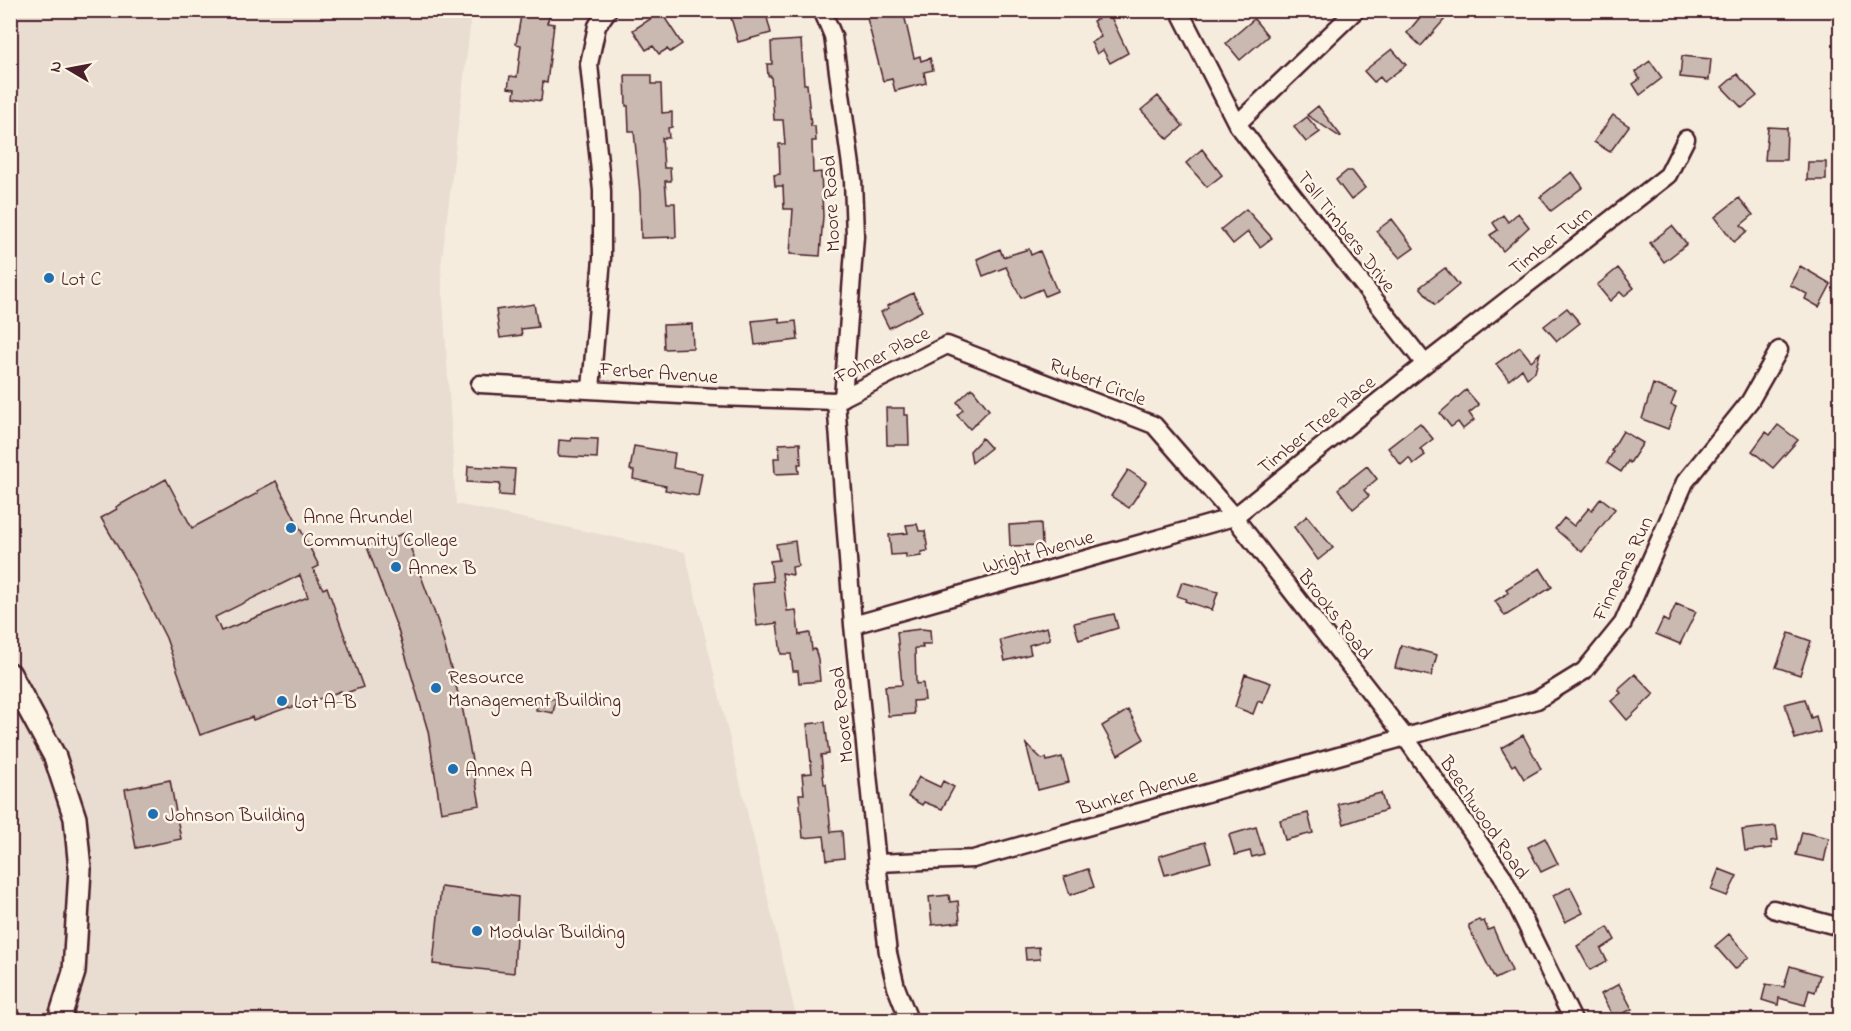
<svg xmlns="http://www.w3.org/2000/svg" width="1851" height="1031" font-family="'Indie Flower',sans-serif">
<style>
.built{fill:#e8ddd0}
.building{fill:#cab9b1;stroke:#4a1f2b;stroke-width:1.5;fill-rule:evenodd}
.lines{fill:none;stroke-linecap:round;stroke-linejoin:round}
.minor-casing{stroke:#4a1f2b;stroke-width:21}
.tertiary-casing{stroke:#4a1f2b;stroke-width:26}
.minor{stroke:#fcf5e5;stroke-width:16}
.tertiary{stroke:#fcf5e5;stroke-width:21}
.poi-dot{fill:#1f6fb2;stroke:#fcf5e5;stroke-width:2}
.labels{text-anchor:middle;stroke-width:5;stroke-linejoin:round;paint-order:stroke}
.street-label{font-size:20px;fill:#4a1f2b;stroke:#fcf5e5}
.poi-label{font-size:20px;fill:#4a1f2b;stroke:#fcf5e5;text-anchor:start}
</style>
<rect width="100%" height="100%" fill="#f5ecde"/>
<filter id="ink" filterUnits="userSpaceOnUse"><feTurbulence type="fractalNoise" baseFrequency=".0167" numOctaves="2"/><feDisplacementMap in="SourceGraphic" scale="12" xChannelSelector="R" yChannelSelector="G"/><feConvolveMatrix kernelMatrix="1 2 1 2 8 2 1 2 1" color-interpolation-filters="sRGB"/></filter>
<g filter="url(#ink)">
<!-- built -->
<path class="built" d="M10 11H472L441 267 456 504 685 552 797 1020H11Z"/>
<!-- building -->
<path class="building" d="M522 10H552L547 23 554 24 547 83 543 82 541 101 514 97 515 89 508 88 510 76 517 77 521 45 516 44Z
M735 10H765L771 33 738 42 731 18 737 16Z
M903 10 914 58 920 56 921 61 930 58 933 70 924 72 926 83 895 91 892 79 883 81 867 18Z
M1426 10H1453L1421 46 1407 33Z
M661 12 682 44 670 52 667 49 659 54 653 46 646 50 633 30Z
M1109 13 1128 53 1110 63 1103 50 1097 54 1091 42 1101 37 1093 21Z
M1254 19 1268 36 1240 60 1226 43Z
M801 40 804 84H807L811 126H815L816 141H812L813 173 821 172 823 216 820 256 790 254 793 209H784L783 186H775L774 175 780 174 779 144H785L783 120H774L771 76H768L767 64H772L771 42Z
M1392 49 1406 65 1384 82 1380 77 1374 82 1364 71Z
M1682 56 1711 59 1709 80 1680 77Z
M1650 61 1662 78 1640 95 1633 84 1640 79 1635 72Z
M1737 74 1757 96 1742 108 1722 87Z
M625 75H652V84H661L662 113 672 112V127L668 128 669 138H662L664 168H670L671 181H665L667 203H675L676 237 641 238 640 193 634 131H629L628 106H626Z
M1158 96 1183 126 1168 139 1141 110Z
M1318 106 1341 136 1340 137 1307 115Z
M1613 115 1629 126 1610 152 1594 142Z
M1307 117 1320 132 1306 142 1294 127Z
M1768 127 1787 128 1786 160H1765Z
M1202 149 1222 175 1207 187 1186 163Z
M1808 162H1826V180H1807Z
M1347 171H1352L1365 188 1351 200 1336 180Z
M1572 172 1583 187 1551 211 1540 197Z
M1739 198 1753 215 1741 225 1747 231 1734 242 1715 217Z
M1246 209 1272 238 1260 247 1248 232 1233 244 1221 229Z
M1518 213 1529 227 1503 251 1490 235 1498 230 1493 223 1503 215 1508 222Z
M1392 219 1414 248 1400 258 1376 231Z
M1672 226 1687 244 1664 262 1650 243Z
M1000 249 1003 257 1029 249 1031 255 1040 251 1057 291 1045 296 1042 289 1021 298 1006 267 983 276 977 259Z
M1800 266 1831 284 1819 307 1805 299 1807 294 1790 285Z
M1445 268 1459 285 1435 305 1420 287Z
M1618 268 1634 288 1624 296 1620 292 1610 301 1597 285Z
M913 293 922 311 889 328 881 312 889 308 887 306Z
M534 304 538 327 521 329 522 335 500 338 496 310Z
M1567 308 1580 323 1557 341 1544 326Z
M779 318 780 323 796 321 798 340 755 345 752 321Z
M692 324 693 348 664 349 663 325Z
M1520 347 1531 361 1540 353 1535 372 1527 378 1522 369 1509 380 1496 364Z
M1653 384 1676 393 1671 405 1676 407 1668 429 1642 419Z
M972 388 989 410 970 429 957 415 963 410 957 402Z
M1466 390 1479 405 1469 413 1474 420 1463 429 1458 422 1451 427 1440 413Z
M886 408H904V415H908L909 445H887Z
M1420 423 1433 439 1420 449 1425 455 1413 464 1409 458 1401 465 1388 448Z
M1778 425 1798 440 1773 468 1752 451 1766 432 1770 435Z
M1623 431 1643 443 1630 463 1628 461 1621 472 1607 463 1613 452 1611 451Z
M572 438 598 439 597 458 558 456 559 440 571 441Z
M982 438 991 448 972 463 970 451Z
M800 443 801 464H798L799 473 775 474 774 458H780L779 444Z
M634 446 675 453 673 468 702 473 698 496 665 490 666 486 633 479 634 471 630 470Z
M468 466 515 469 513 496 499 495 500 484 467 482Z
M1367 466 1377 479 1364 490 1369 496 1353 509 1338 489Z
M1128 470 1146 482 1129 508 1111 496Z
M166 479 192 528 258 493 257 491 276 481 319 566 313 569 323 589 327 587 363 687 343 694 341 691 308 703 307 702 290 708 289 707 253 720 252 717 200 735 166 638 133 573 101 518 117 509 116 507ZM300 575 308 597 221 631 215 617Z
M1601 498 1615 509 1582 552 1555 529 1564 518 1574 526 1589 508 1592 510Z
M1307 516 1333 548 1318 560 1294 527Z
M1041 523 1042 545 1010 546 1009 525Z
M917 524 919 531H925L928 551 921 552V556L906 558V554L891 555 889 535 908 533 906 525Z
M405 533 438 622 463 711 480 805 441 812 428 731 398 630 367 547Z
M795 541 798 566 792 567 793 575 782 573 787 611 796 610 799 635 810 633 812 650 815 649 818 659 820 681 799 683 798 671H793L791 654H781L777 623 757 626 752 583 773 581 770 561 779 560 776 544Z
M1540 568 1552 587 1505 616 1495 601 1508 593 1506 589Z
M1182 582 1218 592 1212 610 1185 601 1186 599 1177 596Z
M1676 604 1696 612 1680 644 1656 634 1663 619 1668 622Z
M1114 614 1118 628 1079 640 1074 623Z
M1047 627 1050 639 1029 645 1031 654 1005 661 1000 640Z
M921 629 930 630 931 644H922L923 648H915L916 684 923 683 925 700 913 701 914 714 888 716 885 686 902 685 897 632Z
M1789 633 1811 641 1800 675 1776 667Z
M1401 645 1437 655 1431 676 1395 668Z
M1245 674 1271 683 1263 703 1258 701 1253 714 1235 707Z
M1635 674 1654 694 1627 720 1611 701 1621 693 1618 689Z
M539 697 556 699 553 713 536 710Z
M1805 699 1811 718 1816 716 1820 732 1795 739 1785 704Z
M1128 710 1144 739 1118 755 1102 726Z
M825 722 829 754 821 755 824 784H826L831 832 842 831 844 858 827 860 824 836 803 838 799 794H804L802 774 812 773 807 724Z
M1523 735 1541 769 1524 779 1515 764 1512 766 1501 748Z
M1026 744 1042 759 1046 758 1047 761 1062 757 1069 782 1038 790Z
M919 777 940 787 943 781 954 787 942 809 924 802 922 805 908 797Z
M170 780 181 839 136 848 125 789Z
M1381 793 1386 810 1344 824 1338 804Z
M1308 813 1313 833 1285 840 1280 820Z
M1776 826 1778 840 1771 841 1772 848 1745 851 1742 830Z
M1256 827 1264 854 1252 857 1250 851 1235 855 1229 835Z
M1802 832 1829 838 1824 861 1796 855Z
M1545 838 1558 864 1541 872 1528 847Z
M1205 842 1211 862 1165 875 1159 856Z
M1088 869 1094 887 1070 895 1064 877Z
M1719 869 1737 876 1727 896 1711 890Z
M441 887 518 897 514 973 433 964Z
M1570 887 1583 913 1565 922 1553 896Z
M949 895 950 902 958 901 960 922 932 925 929 897Z
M1479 920 1481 922 1484 921 1488 930 1493 928 1512 971 1495 979 1469 928V925Z
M1608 927 1615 940 1601 949 1607 961 1590 970 1577 946Z
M1729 934 1749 957 1735 969 1715 946Z
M1039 947 1040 959 1026 960 1025 948Z
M1790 966 1820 975 1815 992 1809 990 1805 1005 1779 998 1778 1005 1762 1000 1766 984 1784 987Z
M1619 984 1632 1009 1614 1018 1601 994Z"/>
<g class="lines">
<defs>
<path id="minor" d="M822 10 833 36 853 180 855 236 843 398
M1179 10 1237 124 1425 364
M1237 124 1356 10
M480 384 716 397 836 401 947 345 1154 425 1234 517 1405 737 1502 875 1573 1020
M591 389 602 258V191L589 64 597 26 608 10
M836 401 853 625 877 863 888 953 896 987 909 1020
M853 625 1234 517 1425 364 1668 175 1686 139
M877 863 973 859 1537 700 1584 671 1623 623 1685 482 1750 401 1779 350
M1773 909 1840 927"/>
<path id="tertiary" d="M10 674 55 757 75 818 80 869 74 972 59 1020"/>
</defs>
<!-- minor casing -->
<use href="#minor" class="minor-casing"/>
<!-- tertiary casing -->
<use href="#tertiary" class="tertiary-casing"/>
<!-- minor -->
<use href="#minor" class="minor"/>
<!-- tertiary -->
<use href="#tertiary" class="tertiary"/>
</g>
</g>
<!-- markers -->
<g class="poi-dot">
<circle cx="49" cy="278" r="6"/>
<circle cx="291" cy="528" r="6"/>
<circle cx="396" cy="567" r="6"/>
<circle cx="436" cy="688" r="6"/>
<circle cx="282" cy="701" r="6"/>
<circle cx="453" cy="769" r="6"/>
<circle cx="153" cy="814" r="6"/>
<circle cx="477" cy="931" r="6"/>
</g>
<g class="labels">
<!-- street labels -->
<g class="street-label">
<text transform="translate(830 204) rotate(-93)" y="7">Moore Road</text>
<text transform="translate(1347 231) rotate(52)" y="7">Tall Timbers Drive</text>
<text transform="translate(1550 240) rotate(-38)" y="7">Timber Turn</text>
<text transform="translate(882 354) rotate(-27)" y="7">Fohner Place</text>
<text transform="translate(659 372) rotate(4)" y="7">Ferber Avenue</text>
<text transform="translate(1098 381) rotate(21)" y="7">Rubert Circle</text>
<text transform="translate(1316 424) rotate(-39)" y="7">Timber Tree Place</text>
<text transform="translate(1038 551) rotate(-16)" y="7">Wright Avenue</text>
<text transform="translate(1622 568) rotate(-64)" y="7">Finneans Run</text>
<text transform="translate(1336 614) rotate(52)" y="7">Brooks Road</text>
<text transform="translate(841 715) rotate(-96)" y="7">Moore Road</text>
<text transform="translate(1137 791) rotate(-16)" y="7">Bunker Avenue</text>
<text transform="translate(1485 817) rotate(56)" y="7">Beechwood Road</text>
</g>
<!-- poi labels -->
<g class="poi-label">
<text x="61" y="285">Lot C</text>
<text x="303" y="523">Anne Arundel<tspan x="303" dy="23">Community College</tspan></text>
<text x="408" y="574">Annex B</text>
<text x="448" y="683">Resource<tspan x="448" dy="23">Management Building</tspan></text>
<text x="294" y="708">Lot A-B</text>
<text x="465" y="776">Annex A</text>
<text x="165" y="821">Johnson Building</text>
<text x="489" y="938">Modular Building</text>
</g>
</g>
<!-- margin -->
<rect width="1851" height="1031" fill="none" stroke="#fcf5e5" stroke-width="36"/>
<rect x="18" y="18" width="1815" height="995" fill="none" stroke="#4a1f2b" stroke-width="2" filter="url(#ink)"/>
<!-- north arrow -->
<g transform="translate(69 69) rotate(280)" stroke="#fcf5e5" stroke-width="4.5" paint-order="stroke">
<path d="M0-4.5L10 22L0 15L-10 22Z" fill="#4a1f2b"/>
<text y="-9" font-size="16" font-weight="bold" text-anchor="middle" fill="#4a1f2b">N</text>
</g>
</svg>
